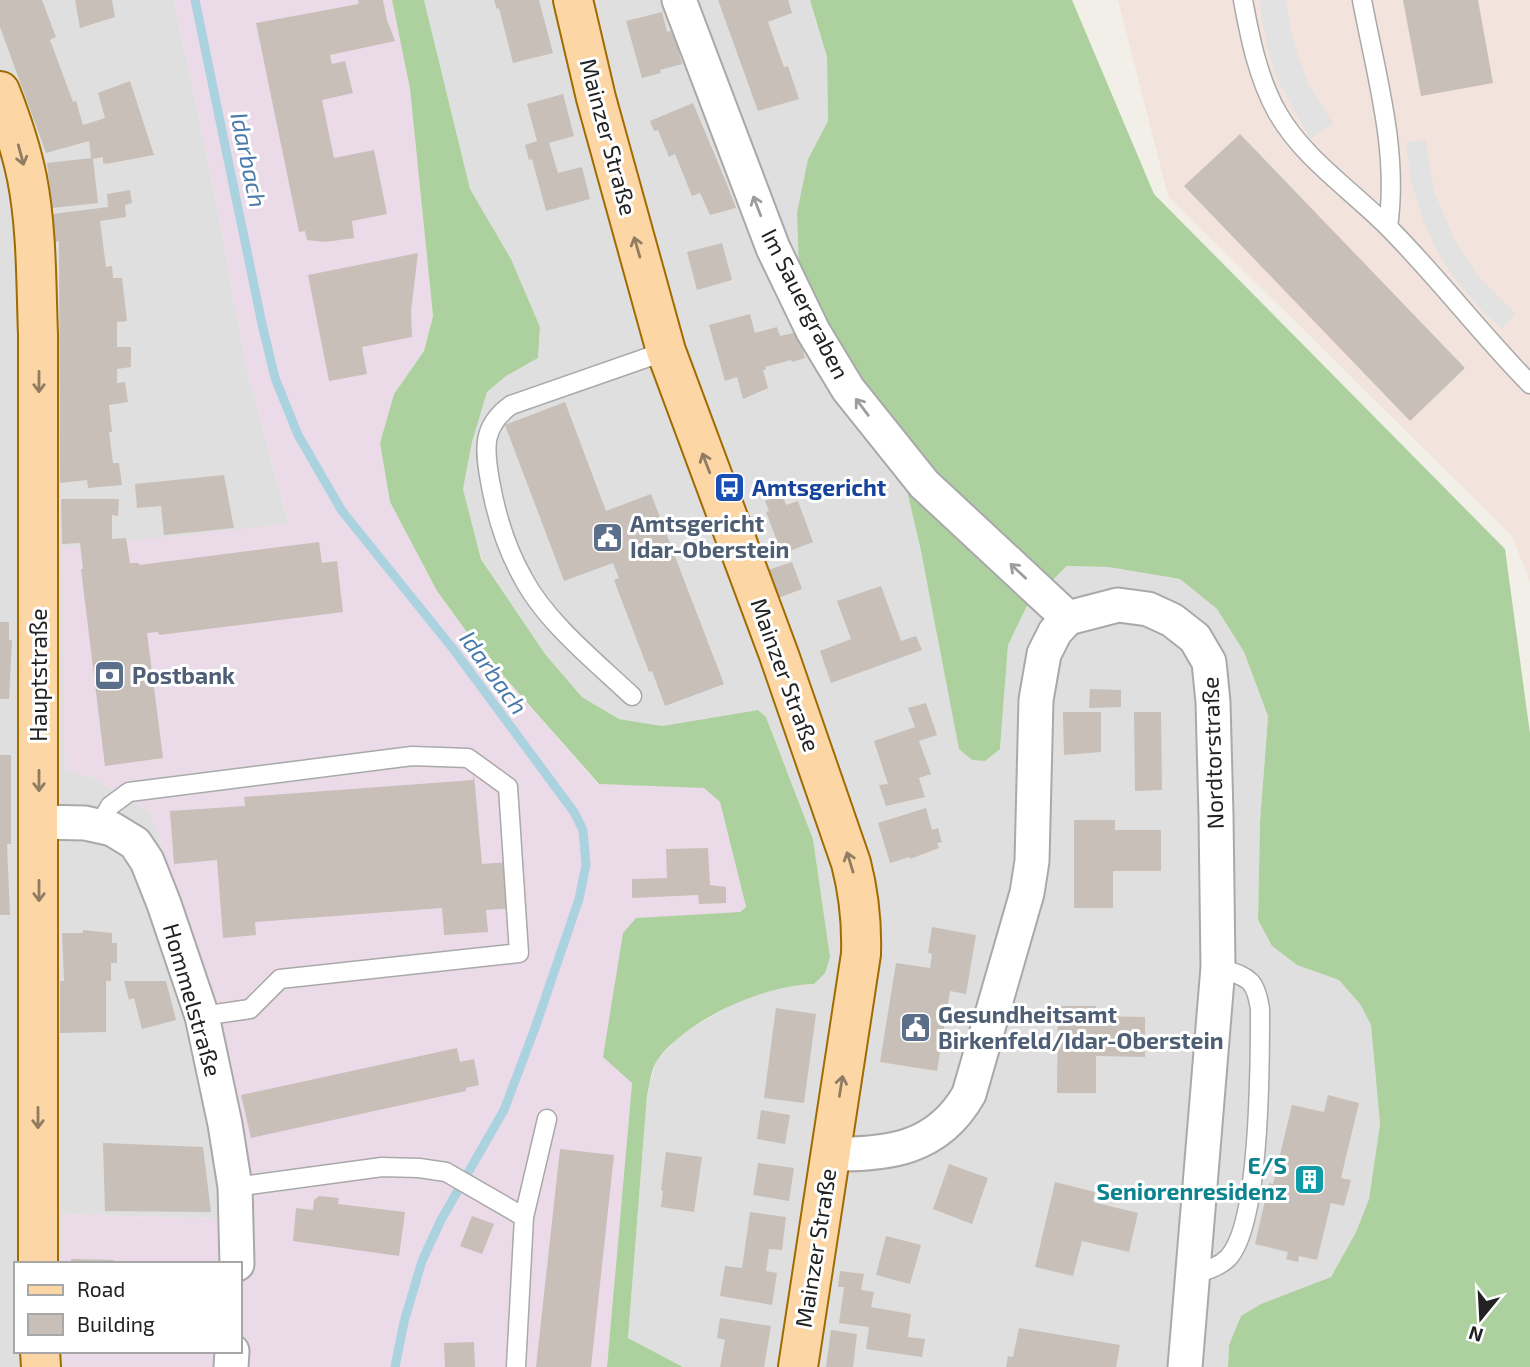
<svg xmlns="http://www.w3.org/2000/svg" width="1530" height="1367" font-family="'Exo 2',sans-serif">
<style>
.residential{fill:#e0dfdf}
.industrial{fill:#ebdbe8}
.military{fill:#f3e3dd}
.forest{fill:#add19e}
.parking{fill:#e2e2e2}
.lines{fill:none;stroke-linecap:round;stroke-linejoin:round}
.stream{stroke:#aad3df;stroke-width:9}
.building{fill:#c7bfb8}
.lane-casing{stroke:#a9a9a9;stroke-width:21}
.street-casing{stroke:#a9a9a9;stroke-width:37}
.primary-casing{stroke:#a06b00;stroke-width:42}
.lane{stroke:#fff;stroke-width:18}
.street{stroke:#fff;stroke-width:33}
.primary{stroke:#fcd6a4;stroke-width:38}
.oneway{stroke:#8f7c63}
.oneway2{stroke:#9c9c9c}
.labels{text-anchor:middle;stroke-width:6;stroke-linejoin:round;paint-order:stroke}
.street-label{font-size:23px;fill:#222;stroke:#fff}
.transit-label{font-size:23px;font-weight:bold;fill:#164399;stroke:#fff;text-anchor:start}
.service-label{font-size:23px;font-weight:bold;fill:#4e5e75;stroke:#fff;text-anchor:start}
.culture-label{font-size:23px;font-weight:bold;fill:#0d838f;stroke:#fff;text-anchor:end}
.water-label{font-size:24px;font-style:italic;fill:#4a7aab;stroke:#fff}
</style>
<rect width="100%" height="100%" fill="#f2efe9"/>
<!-- residential -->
<path class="residential" d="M0 0H174L215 194 246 366 289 525 63 548 65 769 96 779 151 812 171 876 214 993 250 1174 223 1219 61 1214V1264H16V1351H63L65 1367H0Z
M424 0H810L827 57 828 121 808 159 799 269 856 371 906 487 921 551 1000 749 1008 645 1028 604 1067 566 1108 567 1180 579 1217 609 1244 652 1268 715 1260 822 1258 920 1272 946 1297 965 1340 980 1360 1004 1371 1025 1380 1124 1369 1199 1356 1232 1331 1277 1261 1304 1242 1316 1229 1345 1228 1367H683L628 1338 647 1095 656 1061 682 1034 738 1001 791 984H814L830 957 813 839 766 717 758 710 662 726 619 719 582 697 545 654 481 558 463 489 472 442 487 392 506 376 538 358 540 327 511 259 470 189Z"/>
<!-- industrial -->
<path class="industrial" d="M174 0H392L410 89 433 316 424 351 394 394 380 443 390 502 437 591 477 646 598 784 704 787 720 802 746 907 740 912 632 1083 607 1367H65L63 1351H240V1264H61V1214L222 1219 250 1174 214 993 171 876 151 812 96 779 65 769 62 548 289 524 246 366 215 194Z"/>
<!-- military -->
<path class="military" d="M1118 0H1530V582L1512 536 1168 196Z"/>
<!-- forest -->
<path class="forest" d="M392 0H424L470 189 511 259 540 327 538 358 506 376 487 392 472 442 463 489 481 559 545 654 582 697 619 719 662 726 758 710 766 717 813 839 830 957 825 973 814 984C764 985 688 1019 658 1059 651 1068 650 1084 647 1095L628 1338 683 1367H607L632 1083 603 1057 623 933 636 918 740 912 746 907 720 802 704 788 599 784 477 646 437 591 390 502 380 443 394 394 424 351 433 316 410 89Z
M810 0H1072L1154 194 1505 549 1530 734V1367H1228L1229 1345 1241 1316 1261 1304 1331 1277 1356 1232 1369 1199 1380 1124 1371 1025 1360 1004 1339 980 1297 965 1272 946 1258 920 1260 822 1268 716 1244 652 1217 609 1180 579 1108 567 1067 566 1028 604 1008 645 1000 749 985 761 972 760 959 749 921 551 906 487 856 371 799 269 797 213 808 159 828 121 827 57Z"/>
<!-- parking -->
<path class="parking" d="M1259 0H1286L1290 26 1298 56 1309 85 1333 124 1310 139 1278 81 1267 48Z
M1426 140 1434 191 1455 241 1479 277 1515 314 1502 329 1482 311 1454 278 1437 251 1425 225 1411 182 1406 142Z"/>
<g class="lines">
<!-- stream -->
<path class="stream" d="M195 0 262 324 275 378 298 435 342 511 454 650 574 812 583 830 586 865 579 899 535 1028 504 1110 441 1220 422 1261 404 1322 395 1367"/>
</g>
<!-- building -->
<path class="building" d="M0 0H42L56 37 50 40 73 102 76 101 83 125 105 118 98 93 130 81 154 155 106 164 103 163V157L93 159 98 203 52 208 47 163 91 158 89 141 46 153 0 27Z
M75 0H112L115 17 80 28Z
M358 0H383L387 20 395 41 330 55 332 64 345 61 353 93 322 100 334 158 374 150 387 214 352 221 354 238 325 242 307 240 305 231 299 232 256 23 359 4Z
M494 0H539L553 53 513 63 499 8 497 9Z
M718 0H788L792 13 768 22 784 67 788 66 799 99 758 111Z
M1403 0H1478L1493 83 1421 96Z
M662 12 667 32 673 30 682 64 660 70 661 73 642 78 626 21Z
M563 94 574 136 549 143 558 173 582 167 590 199 546 211 532 159 529 160 525 145 537 141 527 104Z
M693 103 726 182 736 208 710 215 700 193 692 196 675 154 669 157 658 130 654 131 650 121Z
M1240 134 1465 368 1410 421 1184 186Z
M130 190 132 203 125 205 126 217 100 221 106 267 112 266 113 278H122L127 321 117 322V347H131V367L117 369V383L125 382 128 402 109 405 112 432H109L113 463H119L122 485 88 488 87 480 60 483 59 241 55 242 53 214 108 207 107 194Z
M722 243 732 280 697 290 687 252Z
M418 253 411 311 412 337 362 347 367 374 329 381 308 275Z
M750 314 755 333 777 327 780 336 798 332 805 358 792 362 791 360 765 367 766 370H763L768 388 743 399 737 377 725 381 709 325Z
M565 402 606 511 651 494 724 684 665 706 652 671 649 672 614 580 619 578 613 563 564 581 505 425Z
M224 475 234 528 164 535 161 506 137 508 135 484Z
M782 494 786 505 798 501 813 542 782 554 766 512 769 511 765 501Z
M61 499H119L118 516 112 515V539L126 538 130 563H139V565L319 542 322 563 337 561 343 612 159 635 158 632 147 633 163 758 105 766 81 569H83L80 543 62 544Z
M792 562 802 589 778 598 768 570Z
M881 586 901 641 916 636 922 650 831 683 820 651 851 639 837 601Z
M0 622H9V640H12L9 699H0Z
M1090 689 1121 690V707L1089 708Z
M926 703 937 735 919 741 931 774 919 778 925 797 886 806 879 785 888 784 874 741 915 727 908 708Z
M1063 712H1101V752L1064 755Z
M1134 712H1161L1162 790 1135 791Z
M0 755H11V844H7L10 915H0Z
M474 775 482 864 509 862 513 908 486 910 488 932 444 935 442 908 255 922 256 935 223 938 217 860 174 864 170 811 245 806 244 797 473 780Z
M926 808 932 830 938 828 942 842 937 843 939 848 910 859 909 857 890 863 878 823Z
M1074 820H1115V830H1161V871H1113V908H1074Z
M708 848 710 885 726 887V903L699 904 698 895 632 898V879L667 878 666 849Z
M932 927 976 935 966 994 950 991 937 1071 880 1062 896 963 930 968 932 954 928 953Z
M83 930 112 933V943H117V963H111V981H106V1032L60 1033V981H64L62 933H83Z
M124 981H166L176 1020 142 1029 134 998 129 1000Z
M1058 1006H1096V1016L1145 1017V1057L1096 1056V1093H1057Z
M776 1008 816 1014 804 1103 764 1098Z
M457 1048 460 1062 474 1059 479 1085 466 1088V1091L251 1138 241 1095Z
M1328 1095 1359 1103 1341 1178 1351 1180 1344 1206 1331 1203 1317 1260 1299 1256 1298 1262 1286 1259 1288 1252 1255 1244 1269 1183 1273 1184 1292 1105 1324 1112Z
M761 1110 790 1115 785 1144 757 1139Z
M103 1143 203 1147 211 1212 105 1211Z
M560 1149 614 1155 591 1367H536Z
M666 1152 702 1157 694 1212 661 1207 663 1191 661 1190Z
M758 1163 794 1168 789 1201 753 1195Z
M949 1164 988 1178 972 1224 933 1209Z
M1055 1182 1095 1192 1093 1202 1138 1213 1129 1252 1082 1241 1073 1276 1035 1267Z
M319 1196 339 1198 338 1204 405 1212 399 1256 293 1241 296 1208 313 1210 314 1200Z
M750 1212 786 1217 782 1250 769 1249 766 1271 777 1273 772 1305 720 1296 725 1266 742 1268Z
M472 1216 494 1224 482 1254 460 1246Z
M886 1236 921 1245 910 1284 876 1275Z
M71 1259 114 1260V1264H71Z
M840 1271 864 1274 861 1290 874 1292 871 1307 911 1314 908 1337 925 1339 922 1357 866 1349 869 1327 839 1323 844 1287H838Z
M720 1318 771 1326 764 1367H720L725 1340 717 1338Z
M1019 1328 1120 1345 1116 1367H1006L1008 1356 1013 1357Z
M831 1330 857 1334 853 1367H826Z
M474 1342 475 1367H445L444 1343Z"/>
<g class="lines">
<defs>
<path id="lane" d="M1243 0C1250 38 1258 78 1277 112 1303 158 1350 189 1387 226 1437 276 1480 333 1530 384
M1362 0C1376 75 1399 151 1388 227
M632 696C596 662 546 622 523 578 506 548 496 515 490 481 484 448 482 426 511 405L666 351
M99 826 110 806 129 792 412 756 468 758 508 787 519 953 280 979 250 1009 202 1016
M235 1187 382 1167 419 1168 446 1172 524 1217
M1194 1274C1206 1271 1219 1267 1228 1258 1261 1223 1260 1060 1260 1009 1255 976 1247 978 1218 967
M516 1367 524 1217 547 1119"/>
<path id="street" d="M679 0 773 248 813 331 848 389 924 484 1068 618
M39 822 85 823 112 829 135 843 147 861 164 904 202 1016 225 1124 235 1187 237 1264
M831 1154C888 1155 938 1149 969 1094L1027 893 1032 861 1036 700 1044 654 1055 632 1068 618 1118 605 1148 609 1172 620 1195 638 1209 662 1213 702 1216 815 1218 967 1185 1367
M231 1367 232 1351"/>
<path id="primary" d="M573 0 596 98 666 351 779 655 851 863C859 894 862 922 861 954L798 1367
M0 91C11 119 21 148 27 178 37 229 36 283 38 335V1264
M40 1351 41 1367"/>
</defs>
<!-- lane casing -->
<use href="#lane" class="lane-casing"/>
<!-- street casing -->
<use href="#street" class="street-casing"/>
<!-- primary casing -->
<use href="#primary" class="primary-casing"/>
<!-- lane -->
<use href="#lane" class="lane"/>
<!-- street -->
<use href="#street" class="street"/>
<!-- primary -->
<use href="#primary" class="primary"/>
</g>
<!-- one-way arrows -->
<defs><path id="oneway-shaft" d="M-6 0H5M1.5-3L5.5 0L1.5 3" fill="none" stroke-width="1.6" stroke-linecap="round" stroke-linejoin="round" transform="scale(1.75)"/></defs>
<g class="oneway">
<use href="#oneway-shaft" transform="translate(21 155) rotate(75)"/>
<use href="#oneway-shaft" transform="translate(637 247) rotate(-106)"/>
<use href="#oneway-shaft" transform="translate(39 382) rotate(90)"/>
<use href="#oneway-shaft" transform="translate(706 463) rotate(-111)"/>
<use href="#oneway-shaft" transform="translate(39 781) rotate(90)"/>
<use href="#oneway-shaft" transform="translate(850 862) rotate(-107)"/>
<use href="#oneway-shaft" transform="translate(39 891) rotate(90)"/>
<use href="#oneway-shaft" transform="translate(841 1086) rotate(-81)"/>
<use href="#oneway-shaft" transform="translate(38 1118) rotate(90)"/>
</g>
<g class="oneway2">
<use href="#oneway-shaft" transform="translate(757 206) rotate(-111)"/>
<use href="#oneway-shaft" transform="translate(862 407) rotate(-127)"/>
<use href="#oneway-shaft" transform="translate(1018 571) rotate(-137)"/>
</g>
<!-- icons -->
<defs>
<symbol id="bus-square" viewBox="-11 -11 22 22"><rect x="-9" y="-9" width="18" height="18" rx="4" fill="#1a4fb4" stroke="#fff"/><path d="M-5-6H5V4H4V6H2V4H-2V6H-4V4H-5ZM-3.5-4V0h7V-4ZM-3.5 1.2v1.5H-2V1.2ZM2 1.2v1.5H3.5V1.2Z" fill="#fff"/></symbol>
<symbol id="civic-square" viewBox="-11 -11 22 22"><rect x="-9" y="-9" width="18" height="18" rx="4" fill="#5c6f8a" stroke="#fff"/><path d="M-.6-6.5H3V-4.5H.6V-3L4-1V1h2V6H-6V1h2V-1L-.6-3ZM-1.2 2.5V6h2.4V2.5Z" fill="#fff"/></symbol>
<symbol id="bank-square" viewBox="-11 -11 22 22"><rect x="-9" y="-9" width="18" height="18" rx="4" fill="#5c6f8a" stroke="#fff"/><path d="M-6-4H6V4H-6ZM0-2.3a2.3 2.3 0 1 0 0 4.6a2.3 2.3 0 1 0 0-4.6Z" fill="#fff"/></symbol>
<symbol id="building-square" viewBox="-11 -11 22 22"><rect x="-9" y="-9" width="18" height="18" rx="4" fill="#0f9aa8" stroke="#fff"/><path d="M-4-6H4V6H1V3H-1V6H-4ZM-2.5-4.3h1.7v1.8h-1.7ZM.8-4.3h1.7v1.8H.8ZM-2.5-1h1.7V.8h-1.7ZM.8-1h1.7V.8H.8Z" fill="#fff"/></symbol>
</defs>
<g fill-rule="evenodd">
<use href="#bus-square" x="712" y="470" width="35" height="35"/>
<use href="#civic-square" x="590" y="520" width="35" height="35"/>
<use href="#bank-square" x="92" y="658" width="35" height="35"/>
<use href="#civic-square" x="898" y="1010" width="35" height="35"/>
<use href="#building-square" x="1292" y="1162" width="35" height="35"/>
</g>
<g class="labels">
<!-- street labels -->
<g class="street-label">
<text transform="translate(608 137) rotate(75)" y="8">Mainzer Straße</text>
<text transform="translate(805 304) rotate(63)" y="8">Im Sauergraben</text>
<text transform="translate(39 675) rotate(-90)" y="8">Hauptstraße</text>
<text transform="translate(785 675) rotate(70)" y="8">Mainzer Straße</text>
<text transform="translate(1213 753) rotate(-92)" y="8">Nordtorstraße</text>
<text transform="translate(192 1000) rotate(74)" y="8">Hommelstraße</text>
<text transform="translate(816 1248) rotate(-81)" y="8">Mainzer Straße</text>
</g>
<!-- transit labels -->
<g class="transit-label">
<text x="752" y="496">Amtsgericht</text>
</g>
<!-- service labels -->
<g class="service-label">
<text x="630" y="532">Amtsgericht<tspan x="630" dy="26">Idar-Oberstein</tspan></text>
<text x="132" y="684">Postbank</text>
<text x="938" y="1023">Gesundheitsamt<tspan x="938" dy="26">Birkenfeld/Idar-Oberstein</tspan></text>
</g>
<!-- culture labels -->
<g class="culture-label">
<text x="1287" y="1174">E/S<tspan x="1287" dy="26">Seniorenresidenz</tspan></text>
</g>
<!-- water labels -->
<g class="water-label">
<text transform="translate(248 160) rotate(78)" y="8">Idarbach</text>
<text transform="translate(493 673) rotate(54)" y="8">Idarbach</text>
</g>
</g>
<!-- legend -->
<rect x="14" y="1262" width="228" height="91" fill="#ffffff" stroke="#a7a7a7" stroke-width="2"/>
<rect x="28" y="1285" width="35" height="10" fill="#fcd6a4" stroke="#a7a7a7" stroke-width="2"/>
<text x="77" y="1297" font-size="21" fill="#222222">Road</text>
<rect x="28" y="1314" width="35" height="21" fill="#c7bfb8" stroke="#a7a7a7" stroke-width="2"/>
<text x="77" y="1332" font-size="21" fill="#222222">Building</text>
<!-- north arrow -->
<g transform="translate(1481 1318) rotate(198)" stroke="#ffffff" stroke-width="5" paint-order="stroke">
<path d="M0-5L12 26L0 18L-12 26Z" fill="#222222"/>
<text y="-10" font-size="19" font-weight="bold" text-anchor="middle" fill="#222222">N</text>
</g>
</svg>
